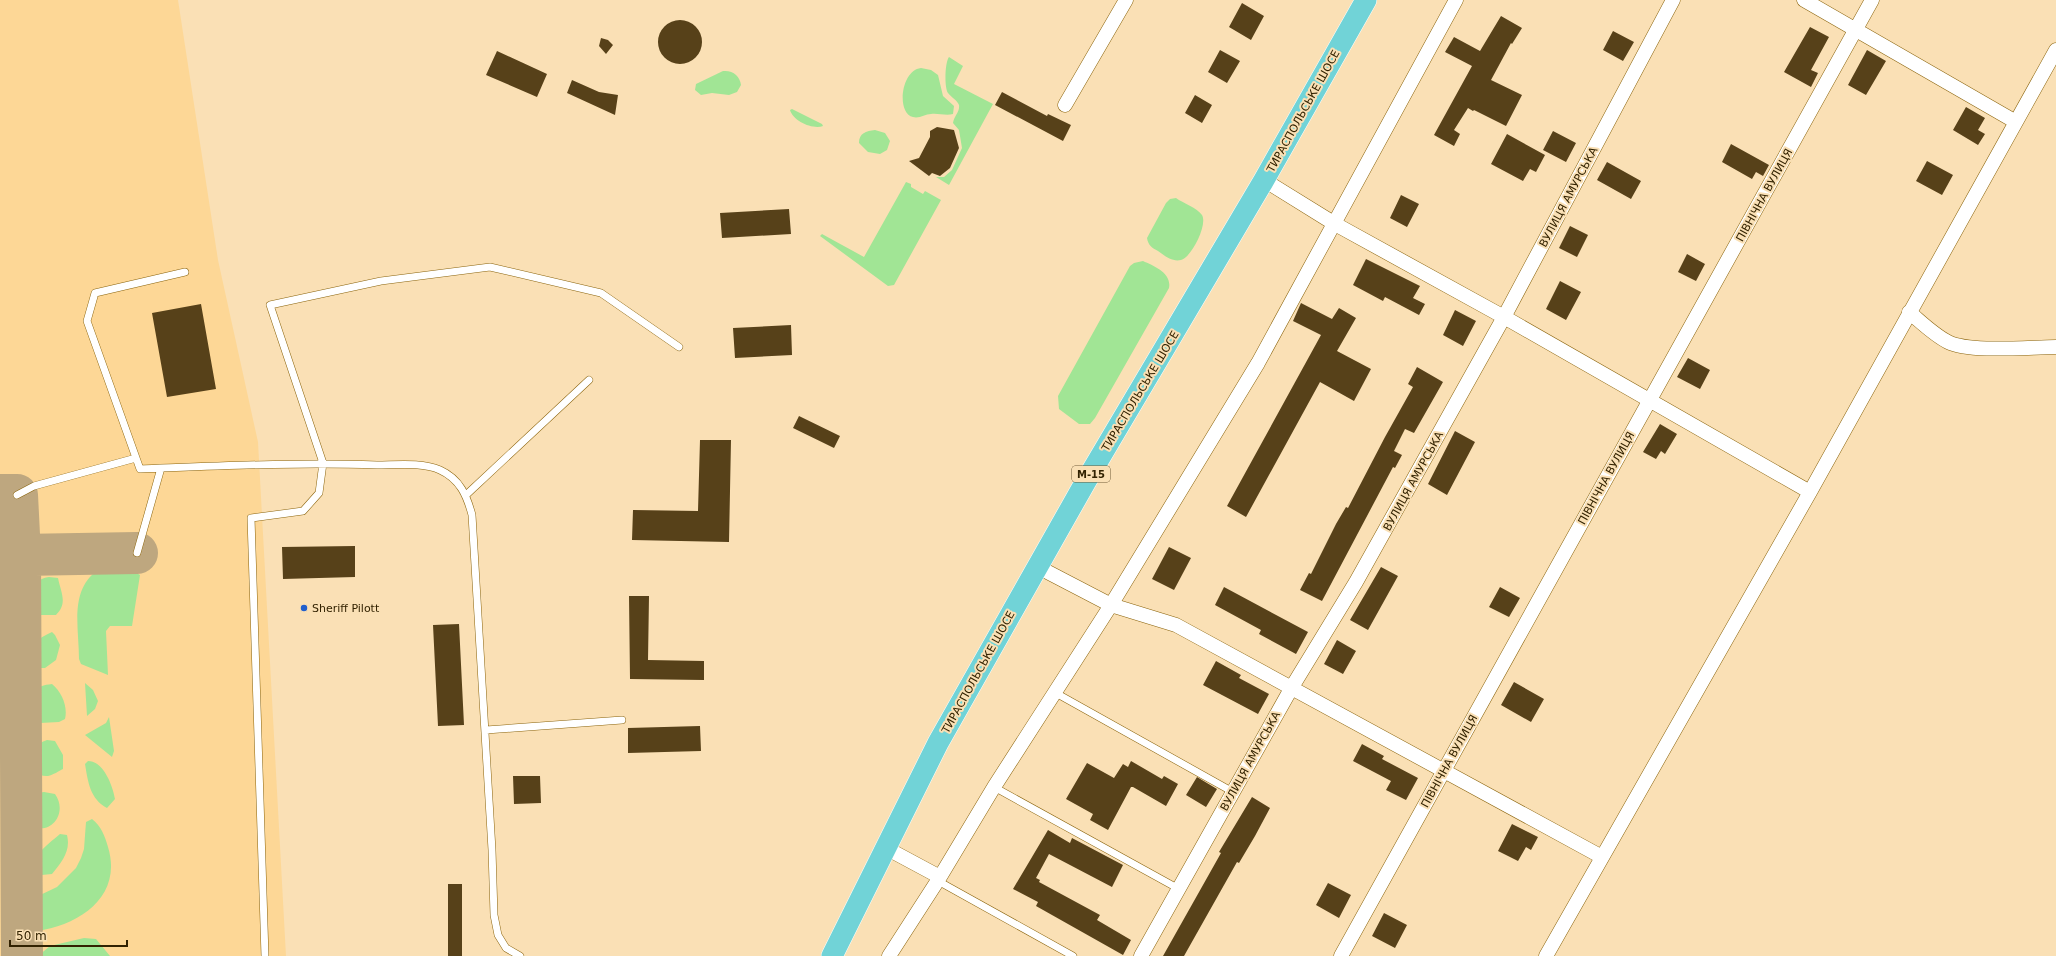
<svg xmlns="http://www.w3.org/2000/svg" width="2056" height="956" font-family="'DejaVu Sans',sans-serif">
<style>
.built{fill:#fdd796}
.green{fill:#a1e595}
.lines{fill:none;stroke-linecap:round;stroke-linejoin:round}
.taxiway{stroke:#bea77f;stroke-width:42}
.building{fill:#574119}
.service-casing{stroke:#8b640c;stroke-width:8}
.minor-casing{stroke:#8b640c;stroke-width:15}
.primary-casing{stroke:#fff;stroke-width:22}
.service{stroke:#fff;stroke-width:7}
.minor{stroke:#fff;stroke-width:14}
.primary{stroke:#71d3d7;stroke-width:21}
.poi-dot{fill:#215fcc;stroke:#fae0b5;stroke-width:1.5}
.labels{text-anchor:middle;stroke-width:4;stroke-linejoin:round;paint-order:stroke}
.shield{fill:#fae0b5;stroke:#6e5b37;stroke-width:1}
.shield-label{font-size:10px;font-weight:bold;fill:#322201}
.street-label{font-size:11px;fill:#322201;stroke:#fae0b5}
.poi-label{font-size:11px;fill:#322201;stroke:#fae0b5;text-anchor:start}
</style>
<rect width="100%" height="100%" fill="#fae0b5"/>
<!-- built -->
<path class="built" d="M0 0H178L218 260 258 442 286 956H0Z"/>
<!-- green -->
<path class="green" d="M949 57 963 66 954 84 993 104 949 185 936 177H944L952 170 962 148 959 130 953 123C954 116 960 112 959 105 957 100 952 98 948 93 944 87 945 62 949 57Z
M921 68 931 70 938 75 943 96 954 106 953 114C946 116 938 113 931 114 925 114 919 119 913 117 896 113 901 70 921 68Z
M723 71C733 70 740 76 741 85L737 92 729 95 712 93 701 95 695 90 696 84Z
M792 109 822 124 823 126C813 130 793 121 790 110Z
M875 130 885 133 890 141 887 150 880 154 868 152 859 143C859 133 866 131 875 130Z
M906 182 911 184V187L923 194 925 191 941 200 894 285 888 286 820 236 822 234 864 257Z
M1176 198C1183 203 1197 208 1202 215 1208 225 1191 258 1181 260 1172 262 1165 256 1158 251 1152 248 1148 245 1147 238L1166 203 1170 199Z
M1143 261C1154 266 1172 273 1169 288L1095 418 1090 424H1079L1059 409 1058 396 1130 266 1134 263Z
M118 562 140 575 132 626H110L106 631 108 675 81 664 79 659C79 628 69 590 98 570 105 566 111 563 118 562Z
M49 577 58 578C61 593 68 603 56 615H33L30 613C28 596 29 580 49 577Z
M52 632 55 635 60 645 56 660 45 668H35L28 662C28 647 38 638 52 632Z
M85 683 93 690 98 701 95 709 87 716Z
M52 684C62 692 68 707 65 719L59 722 40 723 29 713C27 693 33 686 52 684Z
M109 717 114 751 112 757 85 735 106 723Z
M47 740 55 741 63 755V769C59 771 53 775 48 776 30 778 18 750 47 740Z
M88 761C104 761 113 787 115 799L107 808C90 799 88 782 85 764Z
M44 792 55 794C68 812 52 836 31 826L29 801 38 793Z
M92 819C101 826 105 836 108 847 123 896 80 925 37 931L32 926 31 906 36 897 57 887 76 868 81 858 84 849 86 822Z
M60 834 67 835C71 851 62 862 52 874L31 876C31 856 46 846 60 834Z
M84 938 96 939 110 956H38L50 946Z"/>
<g class="lines">
<!-- taxiway -->
<path class="taxiway" d="M0 495H17L20 555 22 956
M20 555 137 553"/>
</g>
<!-- building -->
<path class="building" d="M1242 3 1264 16 1251 40 1229 27Z
M1501 16 1522 28 1512 44 1511 43 1491 80 1522 95 1506 126 1474 110 1473 111 1468 108 1454 130 1460 134 1454 146 1434 135 1472 66 1445 52 1454 37 1480 51Z
M658 42a22 22 0 1 1 44 0a22 22 0 1 1-44 0Z
M1810 27 1829 37 1811 70 1818 73 1811 87 1784 72Z
M1613 31 1634 42 1623 61 1603 50Z
M601 38 608 40 613 45 606 54 599 46Z
M1220 50 1240 61 1227 83 1208 72Z
M1867 50 1886 61 1866 95 1848 85Z
M497 51 547 74 537 97 486 75Z
M572 80 599 92 618 95 615 115 567 93Z
M1002 92 1047 116 1048 114 1071 125 1063 141 995 105Z
M1195 95 1212 105 1202 123 1185 113Z
M1966 107 1985 118 1978 130 1985 134 1978 145 1953 130Z
M937 127 954 130 959 148 950 168 940 176 932 173 929 176 909 161 919 158 930 137V131Z
M1553 131 1576 143 1566 162 1543 150Z
M1507 134 1545 155 1536 172 1530 169 1523 181 1491 164Z
M1731 144 1769 165 1763 176 1756 172 1752 179 1722 162Z
M1927 161 1953 175 1942 195 1916 181Z
M1607 162 1641 181 1631 199 1597 180Z
M1401 195 1419 204 1407 227 1390 218Z
M789 209 791 234 722 238 720 213Z
M1570 226 1588 235 1577 257 1559 248Z
M1687 254 1705 264 1696 281 1678 272Z
M1366 259 1420 286 1413 298 1425 304 1419 315 1385 297 1383 301 1353 285Z
M1560 281 1581 292 1566 320 1546 309Z
M1301 303 1332 319 1339 308 1356 318 1337 351 1371 369 1354 401 1320 382 1246 517 1227 506 1321 335 1293 321Z
M201 304 216 389 167 397 152 313Z
M1455 310 1476 321 1463 346 1443 335Z
M791 325 792 355 735 358 733 328Z
M1688 358 1710 370 1700 389 1677 377Z
M1417 367 1443 382 1414 433 1405 429 1394 451 1402 455 1395 468 1393 467 1322 601 1300 590 1309 573 1311 574 1336 524 1346 507 1348 508 1385 437 1413 387 1408 384Z
M799 416 840 436 834 448 793 428Z
M1660 424 1677 434 1665 454 1661 451 1656 459 1643 452Z
M1455 431 1475 442 1447 495 1428 484Z
M700 440H731L729 542 632 540 633 510 698 511Z
M355 546V577L283 579 282 547Z
M1169 547 1191 558 1174 590 1152 579Z
M1381 567 1398 576 1368 630 1350 620Z
M1224 587 1308 632 1296 654 1259 634 1261 630 1215 605Z
M1500 587 1520 598 1509 617 1489 607Z
M629 596H649L648 660 704 661V680L630 679Z
M459 624 464 725 438 726 433 625Z
M1337 640 1356 651 1343 674 1324 664Z
M1216 661 1241 675 1239 678 1269 694 1258 714 1203 685Z
M1514 682 1544 699 1531 722 1501 705Z
M700 726 701 751 628 753V728Z
M1362 744 1384 756 1382 759 1418 778 1406 800 1386 790 1391 781 1353 761Z
M1131 761 1162 779 1164 776 1178 784 1166 806 1133 787H1131L1108 830 1090 820 1093 814 1066 799 1087 763 1114 778 1123 764 1128 767Z
M513 776H540L541 803 514 804Z
M1197 777 1217 789 1206 807 1186 795Z
M1252 797 1270 808 1255 836 1239 863 1237 862 1184 956H1163L1221 853 1219 852Z
M1512 824 1538 837 1531 850 1526 847 1518 861 1498 851Z
M1048 830 1070 843 1072 838 1123 865 1112 887 1049 854 1036 878 1040 880 1039 882 1100 915 1097 920 1131 940 1123 955 1036 906 1038 902 1013 889Z
M1328 883 1351 895 1339 918 1316 905Z
M448 884H462V956H448Z
M1384 913 1407 925 1395 948 1372 936Z"/>
<g class="lines">
<defs>
<path id="service" d="M185 272 95 293 87 321 140 469C219 466 298 462 377 465 396 465 422 462 440 470 460 479 467 496 472 515L492 850 494 915 498 935 506 948 520 956
M17 495 34 486 136 458
M466 495 589 380
M137 553 161 468
M1054 692 1233 792
M486 730 622 720
M994 787 1179 889
M938 881 1073 956
M265 956 251 518 303 511 319 493 323 463 270 305 381 281 490 267 601 293 679 347"/>
<path id="minor" d="M1804 0 2016 122
M1065 105 1126 0
M1264 180 1335 224 1504 317 1810 492
M1909 312C1921 322 1934 335 1948 342 1970 353 2030 347 2056 347
M1038 567 1111 605 1176 625 1602 857
M886 848 940 877
M889 956 940 877 994 787 1111 605 1258 363 1456 0
M1141 956 1292 687 1356 582 1504 317 1673 0
M1341 956 1872 0
M1546 956 1810 492 2056 50"/>
<path id="primary" d="M832 956 938 743 1086 481 1264 180 1366 0"/>
</defs>
<!-- service casing -->
<use href="#service" class="service-casing"/>
<!-- minor casing -->
<use href="#minor" class="minor-casing"/>
<!-- primary casing -->
<use href="#primary" class="primary-casing"/>
<!-- service -->
<use href="#service" class="service"/>
<!-- minor -->
<use href="#minor" class="minor"/>
<!-- primary -->
<use href="#primary" class="primary"/>
</g>
<!-- markers -->
<circle class="poi-dot" cx="304" cy="608" r="4"/>
<g class="labels">
<!-- shield labels -->
<rect class="shield" x="1072" y="466" width="38" height="16" rx="3"/>
<g class="shield-label">
<text x="1091" y="478">М-15</text>
</g>
<!-- street labels -->
<g class="street-label">
<text transform="translate(1303 111) rotate(-61)" y="4">ТИРАСПОЛЬСЬКЕ ШОСЕ</text>
<text transform="translate(1764 195) rotate(-61)" y="4">ПІВНІЧНА ВУЛИЦЯ</text>
<text transform="translate(1568 197) rotate(-62)" y="4">ВУЛИЦЯ АМУРСЬКА</text>
<text transform="translate(1140 391) rotate(-59)" y="4">ТИРАСПОЛЬСЬКЕ ШОСЕ</text>
<text transform="translate(1606 478) rotate(-61)" y="4">ПІВНІЧНА ВУЛИЦЯ</text>
<text transform="translate(1413 481) rotate(-61)" y="4">ВУЛИЦЯ АМУРСЬКА</text>
<text transform="translate(978 672) rotate(-61)" y="4">ТИРАСПОЛЬСЬКЕ ШОСЕ</text>
<text transform="translate(1250 761) rotate(-61)" y="4">ВУЛИЦЯ АМУРСЬКА</text>
<text transform="translate(1449 761) rotate(-61)" y="4">ПІВНІЧНА ВУЛИЦЯ</text>
</g>
<!-- poi labels -->
<g class="poi-label">
<text x="312" y="612">Sheriff Pilott</text>
</g>
</g>
<!-- scale -->
<path d="M10 940v6h117v-6" fill="none" stroke="#322201" stroke-width="2"/>
<text x="16" y="940" font-size="12" fill="#322201" stroke="#fae0b5" stroke-width="3" paint-order="stroke">50 m</text>
</svg>
